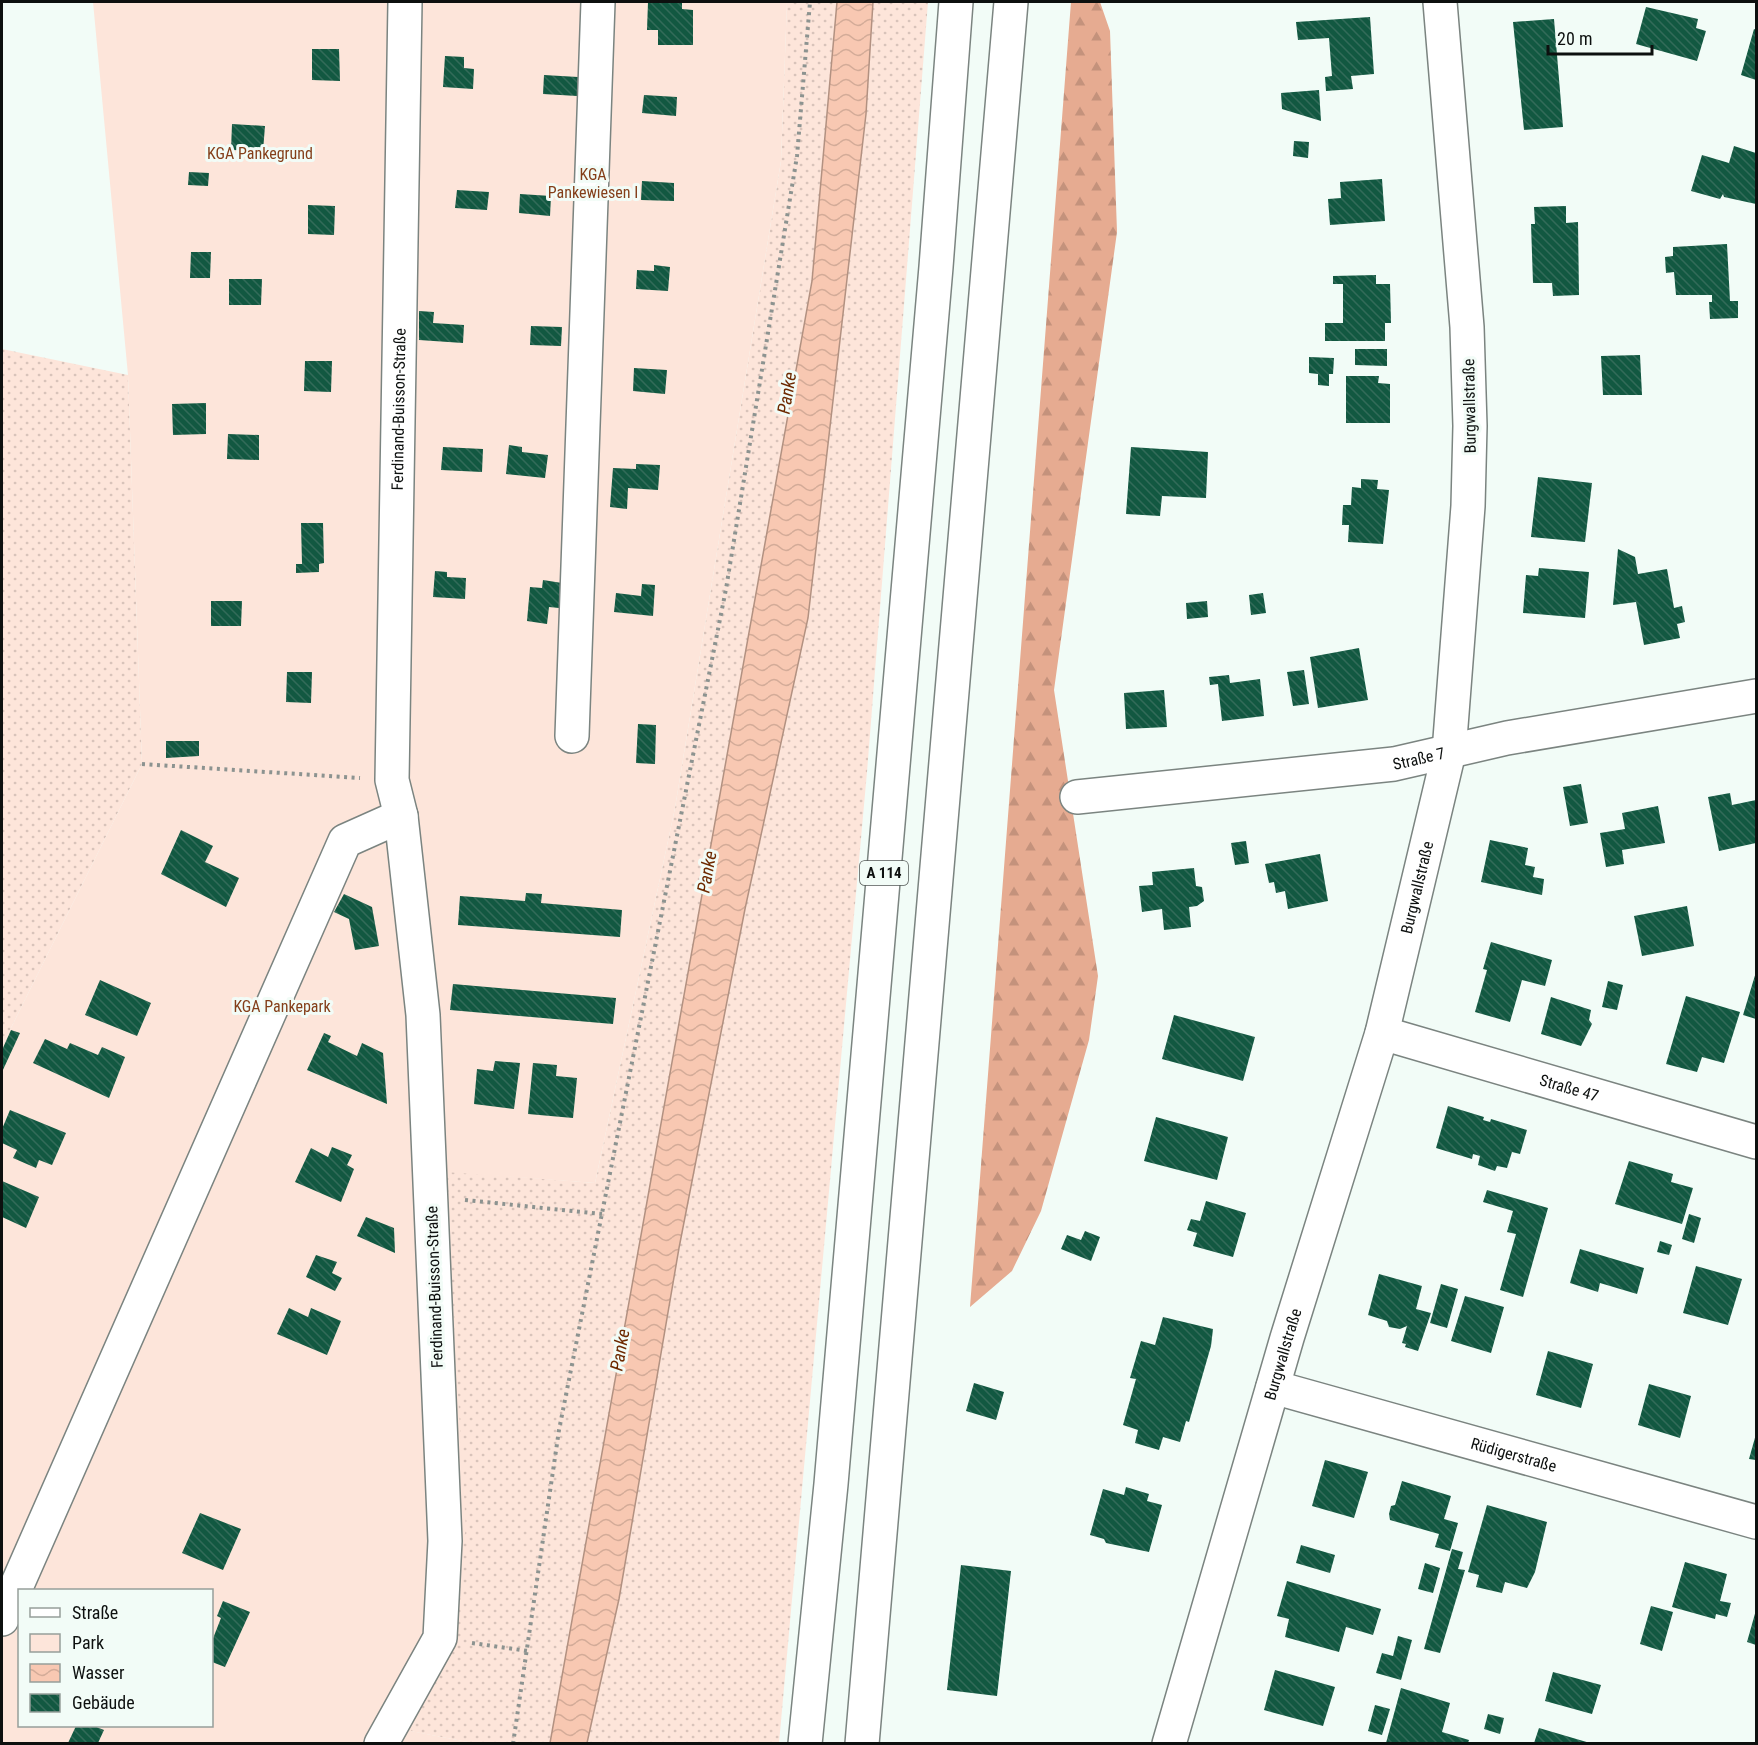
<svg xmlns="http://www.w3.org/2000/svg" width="1758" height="1745" font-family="'Roboto Condensed',sans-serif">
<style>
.grass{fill:url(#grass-dots)}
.forest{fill:url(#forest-firs)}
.green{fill:#fde5da;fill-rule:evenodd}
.water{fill:url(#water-waves);stroke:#b29181;stroke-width:1.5}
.building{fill:url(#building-back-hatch)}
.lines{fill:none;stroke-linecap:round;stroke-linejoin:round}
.minor-casing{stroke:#7b8480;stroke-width:36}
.highway-casing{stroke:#7b8480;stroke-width:36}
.path{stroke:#8c9390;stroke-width:4;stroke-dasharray:3 4.5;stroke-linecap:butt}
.minor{stroke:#fff;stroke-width:33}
.highway{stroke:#fff;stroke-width:33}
.labels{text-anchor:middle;stroke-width:6;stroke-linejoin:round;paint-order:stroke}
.shield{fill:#f2fcf7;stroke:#525755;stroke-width:1.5}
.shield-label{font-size:15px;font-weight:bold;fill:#0d100f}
.park-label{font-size:16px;fill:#843e19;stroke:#f2fcf7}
.street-label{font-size:16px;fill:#0d100f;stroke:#f2fcf7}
.water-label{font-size:18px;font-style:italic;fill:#6d2900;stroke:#f2fcf7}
</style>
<defs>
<pattern id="grass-dots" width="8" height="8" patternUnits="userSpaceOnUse" patternTransform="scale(1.5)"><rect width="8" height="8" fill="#fde5da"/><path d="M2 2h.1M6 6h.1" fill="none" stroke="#d8c3ba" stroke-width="1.8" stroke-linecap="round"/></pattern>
<pattern id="forest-firs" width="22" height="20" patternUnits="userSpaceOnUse" patternTransform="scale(1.5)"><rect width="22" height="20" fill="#e6ab91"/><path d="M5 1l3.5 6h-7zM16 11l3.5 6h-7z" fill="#c4927c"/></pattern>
<pattern id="water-waves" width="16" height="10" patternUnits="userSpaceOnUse" patternTransform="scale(1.5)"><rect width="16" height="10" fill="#f8c8b2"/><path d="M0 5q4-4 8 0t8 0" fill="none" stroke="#d3ab98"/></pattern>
<pattern id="building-back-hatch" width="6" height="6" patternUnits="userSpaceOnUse" patternTransform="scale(1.5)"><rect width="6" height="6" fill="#125841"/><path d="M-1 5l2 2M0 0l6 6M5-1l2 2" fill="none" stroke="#336b59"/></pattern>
</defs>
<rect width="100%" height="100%" fill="#f2fcf7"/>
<!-- grass -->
<path class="grass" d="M787 2H837L812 281 550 1743H473L410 1731 428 1693 445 1171 595 1183 675 808 781 161Z
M873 2H928L867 772 779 1743 587 1744 619 1598 679 1248 745 909 808 618 866 114Z
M2 349 128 375 142 764 2 1046Z"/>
<!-- forest -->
<path class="forest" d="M1071 2H1100L1110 31 1117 232 1054 690 1098 976 1089 1040 1041 1211 1012 1271 970 1307Z"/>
<!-- green -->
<path class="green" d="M93 2H787L781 161 675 808 595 1183 445 1172 466 1529 428 1693 411 1731 473 1743H2V1046L142 764 128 375ZM20 1590H212V1726H20Z"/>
<!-- water -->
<path class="water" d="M837 2H873L866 114 808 618 745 909 679 1248 619 1599 587 1743H550L812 281Z"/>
<!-- building -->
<path class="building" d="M648 2H682V9L693 10V45H658V30H647Z
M1646 7 1698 19 1696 28 1706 31 1697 61 1636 44Z
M1370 17 1374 74 1351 76 1353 89 1326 91 1325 77 1332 76 1329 38 1298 40 1296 22Z
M1554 19 1563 127 1524 130 1513 22Z
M1754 29 1756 30V80L1741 75Z
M312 49H339L340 81 312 80Z
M445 56 464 57V68L474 69 473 89 443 87Z
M544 75 578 77 577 96 543 94Z
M1319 90 1321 121 1282 109 1281 93Z
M644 95 677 97 676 116 642 113Z
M232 124 265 126 263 151 231 150Z
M1294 141 1309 142 1308 158 1293 156Z
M1734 146 1756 153V204L1724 197 1723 194 1720 199 1691 191 1702 155 1729 163Z
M189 172 209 173 208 186 188 185Z
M1382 179 1385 221 1330 225 1328 199 1341 198 1340 182Z
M642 181 674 183V201L641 200Z
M457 190 489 192 487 210 455 208Z
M520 194 551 196 550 216 519 213Z
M308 205 335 206 334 235 308 234Z
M1566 206V223L1578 222 1579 295 1553 296 1552 283H1533L1531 224H1535L1534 207Z
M1727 244 1730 301H1738V318L1710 319 1709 302H1712V295H1676L1674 272 1666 273 1665 257 1673 256V247Z
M191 252H211L210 278H190Z
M654 265 670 267 668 291 636 289 637 270 654 271Z
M1376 275V284H1390L1391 323H1385V341H1325V323H1343V284H1333V276Z
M229 279H262L261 305H229Z
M419 311 434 312 433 323 464 325 463 343 419 340Z
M531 326 562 327 561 346 530 345Z
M1355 349H1387V366L1355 365Z
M1640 355 1642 395H1603L1601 356Z
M1309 357 1334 358 1333 374H1329V386L1318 385V374L1309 373Z
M305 361H332L331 392 304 391Z
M634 368 667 370 665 394 633 391Z
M1346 376H1379L1378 383 1390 384V423H1346Z
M206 403V434L173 435 172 404Z
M228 434 259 435V460L227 459Z
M509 445 522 447V452L548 455 545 478 506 474Z
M443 447 483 449 482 472 441 470Z
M1131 447 1208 452 1206 498 1162 496 1160 516 1126 514Z
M636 464 660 465 658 490 628 488 627 509 610 507 613 468 636 469Z
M1538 477 1592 483 1585 542 1531 537Z
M1361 479 1378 480 1377 489 1389 490 1383 544 1348 542 1349 525H1342L1343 505H1351L1352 487 1361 488Z
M301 523H323L324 563 319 564V572L296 573V564H302Z
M1618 549 1635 557 1638 574 1667 569 1674 608 1682 606 1685 622 1677 624 1680 638 1644 645 1636 602 1613 605Z
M1539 568 1589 572 1585 618 1523 613 1526 575 1538 576Z
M435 571 447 572V577L466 578 465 599 433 597Z
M543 580 562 583 559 608 549 607 547 624 527 621 530 587 542 588Z
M642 584 655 585 653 616 614 612 616 593 641 596Z
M1263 593 1266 613 1251 615 1249 595Z
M211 601H242L241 626H211Z
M1207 601 1208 617 1187 619 1186 603Z
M1359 648 1368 700 1318 708 1310 657Z
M1304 670 1309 704 1293 706 1287 672Z
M287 672H312L311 703 286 702Z
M1229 675 1230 683 1260 679 1264 716 1222 721 1218 684 1210 685 1209 677Z
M1164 690 1167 727 1126 729 1124 693Z
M638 724 656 725 655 764 636 763Z
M166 741H199V756L166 758Z
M1581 784 1588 823 1570 826 1563 787Z
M1730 793 1732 805 1756 800V843L1719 851 1708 797Z
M1658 806 1665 843 1622 850 1624 864 1606 867 1600 833 1625 829 1622 813Z
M181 830 213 846 205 862 239 878 226 907 161 874Z
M1490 840 1528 848 1525 865 1535 867 1533 877 1544 879 1542 895 1481 882Z
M1246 841 1249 863 1235 865 1231 843Z
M1320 854 1328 901 1288 909 1285 891 1276 893 1274 882 1269 883 1265 864Z
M1194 868 1196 886 1202 887 1204 901 1197 906 1189 907 1191 927 1164 930 1162 909 1142 912 1139 886 1153 885 1152 872Z
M526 893 542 894 541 903 622 910 620 937 458 925 460 896 525 901Z
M344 894 372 907 379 946 355 950 349 919 334 912Z
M1687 906 1694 946 1642 956 1634 916Z
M1491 942 1552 960 1545 986 1522 980 1510 1022 1475 1012 1487 970 1483 969Z
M1756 972V1019L1743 1015Z
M100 980 151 1003 137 1036 85 1015Z
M1608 981 1623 985 1617 1010 1602 1007Z
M453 984 616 998 613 1024 450 1010Z
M1686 996 1740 1012 1724 1063 1702 1057 1697 1072 1666 1064Z
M1551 997 1591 1010 1589 1020 1592 1024 1581 1046 1541 1034Z
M1174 1015 1255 1037 1243 1081 1162 1059Z
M11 1030 20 1033 2 1072V1050Z
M324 1033 331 1036 328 1042 357 1056 362 1043 383 1053 387 1104 307 1070Z
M45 1039 67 1049 70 1043 98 1055 102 1047 125 1057 109 1098 33 1063Z
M495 1061 520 1063 514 1109 474 1104 477 1069 493 1071Z
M533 1063 557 1065 556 1076 577 1078 573 1118 528 1114Z
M1448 1106 1484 1117 1483 1120 1490 1122 1491 1119 1527 1130 1520 1154 1512 1152 1507 1168 1497 1166 1495 1171 1478 1165 1480 1156 1473 1154 1472 1159 1436 1148Z
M10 1110 66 1133 52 1165 39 1160 36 1168 13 1158 17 1150 2 1143V1129Z
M1156 1117 1228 1137 1217 1180 1144 1161Z
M332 1147 352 1155 347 1165 354 1169 341 1202 295 1182 311 1148 328 1157Z
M1629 1161 1673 1174 1671 1182 1693 1188 1682 1224 1615 1204Z
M2 1181 39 1197 26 1228 2 1217Z
M1487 1190 1548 1208 1523 1297 1500 1290 1516 1234 1507 1232 1513 1211 1483 1202Z
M1206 1201 1246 1213 1233 1257 1193 1246 1197 1233 1187 1230 1191 1219 1200 1221Z
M1689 1214 1701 1218 1694 1243 1682 1239Z
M366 1217 394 1228 395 1253 357 1236Z
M1085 1231 1100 1237 1091 1261 1061 1249 1067 1235 1081 1240Z
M1660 1241 1672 1245 1669 1255 1657 1252Z
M1580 1249 1644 1268 1637 1294 1600 1283 1598 1292 1570 1283Z
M316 1255 337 1262 332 1273 342 1278 335 1291 306 1277Z
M1696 1266 1742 1279 1728 1325 1683 1313Z
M1379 1274 1422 1286 1416 1309 1431 1313 1418 1351 1405 1347 1406 1344 1402 1343 1407 1326 1400 1329 1389 1327 1387 1321 1368 1315Z
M1441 1284 1458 1289 1447 1328 1430 1323Z
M1465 1296 1504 1307 1491 1353 1451 1341Z
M289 1308 308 1317 311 1308 341 1321 327 1355 277 1334Z
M1163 1317 1213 1329 1211 1346 1189 1422 1186 1421 1180 1442 1163 1437 1159 1450 1135 1443 1138 1430 1123 1425 1136 1379 1130 1378 1141 1341 1155 1345Z
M1548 1351 1593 1364 1581 1408 1536 1395Z
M974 1383 1004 1392 996 1420 966 1411Z
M1649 1384 1691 1396 1680 1438 1638 1425Z
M1756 1434V1460L1749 1459Z
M1325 1460 1368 1472 1354 1518 1312 1506Z
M1402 1481 1451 1496 1444 1519 1458 1523 1450 1551 1435 1547 1439 1534 1390 1520 1389 1514 1391 1506 1395 1505Z
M1126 1487 1149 1494 1147 1501 1162 1505 1149 1552 1106 1543 1104 1539 1090 1535 1103 1489 1124 1495Z
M1487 1505 1547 1522 1535 1572 1527 1588 1505 1582 1502 1593 1476 1587 1479 1575 1468 1572Z
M200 1513 241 1529 223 1570 182 1553Z
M1301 1545 1335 1555 1330 1573 1296 1563Z
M1452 1549 1463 1552 1458 1569 1465 1570 1440 1653 1424 1649Z
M1685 1562 1727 1574 1720 1601 1731 1603 1727 1617 1716 1614 1715 1619 1672 1607Z
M1425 1563 1440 1568 1433 1593 1418 1589Z
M961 1565 1011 1571 997 1696 947 1690Z
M1287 1581 1381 1609 1373 1635 1346 1627 1339 1652 1285 1637 1289 1619 1277 1616Z
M223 1601 250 1612 225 1667 212 1662V1641L221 1618 217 1616Z
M1651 1606 1673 1612 1662 1651 1640 1644Z
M1756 1610V1645L1747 1642Z
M1398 1636 1412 1640 1401 1680 1376 1673 1382 1653 1393 1656Z
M1275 1670 1335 1687 1323 1726 1264 1710Z
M1553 1672 1601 1685 1592 1714 1545 1701Z
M1401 1688 1450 1703 1442 1732 1469 1740 1468 1743H1386Z
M1375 1705 1390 1709 1382 1735 1368 1731Z
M1488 1714 1504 1718 1500 1734 1484 1729Z
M76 1726H94L104 1730 98 1743H68Z
M1539 1728 1590 1743H1534Z"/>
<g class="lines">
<defs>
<g id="minor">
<path d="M572 736 598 2"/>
<path id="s1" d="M1077 797 1394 764 1507 738 1756 696"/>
<path id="s2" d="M1382 1033 1756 1142"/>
<path id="s3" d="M1273 1387 1756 1522"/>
<path d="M2 1619 345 841 401 816"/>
<path id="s4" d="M381 1744 440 1638 445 1541 423 1015 401 816 392 780 405 2"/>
<path id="s5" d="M1169 1744 1287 1338 1382 1033 1449 752 1468 506 1470 426 1467 327 1440 2"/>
</g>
<path id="highway" d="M805 1744 831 1484 936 267 956 2
M862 1744 1011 2"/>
</defs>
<!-- minor casing -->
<use href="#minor" class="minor-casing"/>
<!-- highway casing -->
<use href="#highway" class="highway-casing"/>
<!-- path -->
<path class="path" d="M142 764 360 778
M465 1200 602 1214
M472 1643 528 1651
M513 1744 559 1430 726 589 797 156 810 2"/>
<!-- minor -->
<use href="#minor" class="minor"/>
<!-- highway -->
<use href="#highway" class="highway"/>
</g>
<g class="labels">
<!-- shield labels -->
<rect class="shield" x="860" y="861" width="48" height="24" rx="4.5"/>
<g class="shield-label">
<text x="884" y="878">A 114</text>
</g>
<!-- park labels -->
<g class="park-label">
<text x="260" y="159">KGA Pankegrund</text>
<text x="593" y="180">KGA<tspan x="593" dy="18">Pankewiesen I</tspan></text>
<text x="282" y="1012">KGA Pankepark</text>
</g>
<!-- street labels -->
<g class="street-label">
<text transform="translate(1469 406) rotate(-91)" y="6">Burgwallstraße</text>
<text dy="6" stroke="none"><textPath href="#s4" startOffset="1353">Ferdinand-Buisson-Straße</textPath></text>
<text dy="6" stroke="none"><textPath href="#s1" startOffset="344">Straße 7</textPath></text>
<text dy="6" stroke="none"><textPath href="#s5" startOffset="892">Burgwallstraße</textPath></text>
<text dy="6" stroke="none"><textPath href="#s2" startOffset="195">Straße 47</textPath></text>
<text transform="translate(434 1287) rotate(-92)" y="6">Ferdinand-Buisson-Straße</text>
<text dy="6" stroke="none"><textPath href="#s5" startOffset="406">Burgwallstraße</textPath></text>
<text dy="6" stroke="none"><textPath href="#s3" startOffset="250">Rüdigerstraße</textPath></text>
</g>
<!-- water labels -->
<g class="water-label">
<text transform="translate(787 393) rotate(-81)" y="6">Panke</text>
<text transform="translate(707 872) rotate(-80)" y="6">Panke</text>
<text transform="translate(620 1350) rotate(-80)" y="6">Panke</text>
</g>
</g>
<!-- border -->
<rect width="1758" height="1745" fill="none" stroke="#0d100f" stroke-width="6"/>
<!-- legend -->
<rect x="18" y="1589" width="195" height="138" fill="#f2fcf7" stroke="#969e9a" stroke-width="1.5"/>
<rect x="30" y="1608" width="30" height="9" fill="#ffffff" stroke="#969e9a" stroke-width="1.5"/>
<text x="72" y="1619" font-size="18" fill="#0d100f">Straße</text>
<rect x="30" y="1634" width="30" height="18" fill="#fde5da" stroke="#969e9a" stroke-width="1.5"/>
<text x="72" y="1649" font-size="18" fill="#0d100f">Park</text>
<rect x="30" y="1664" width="30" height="18" fill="url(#water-waves)" stroke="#969e9a" stroke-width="1.5"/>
<text x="72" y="1679" font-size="18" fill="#0d100f">Wasser</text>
<rect x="30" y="1694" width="30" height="18" fill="url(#building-back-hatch)" stroke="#969e9a" stroke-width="1.5"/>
<text x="72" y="1709" font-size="18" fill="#0d100f">Gebäude</text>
<!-- scale -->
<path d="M1548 45v9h104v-9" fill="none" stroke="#0d100f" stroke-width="3"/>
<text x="1557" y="45" font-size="18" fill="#0d100f" stroke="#f2fcf7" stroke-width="4.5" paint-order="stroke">20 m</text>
</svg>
